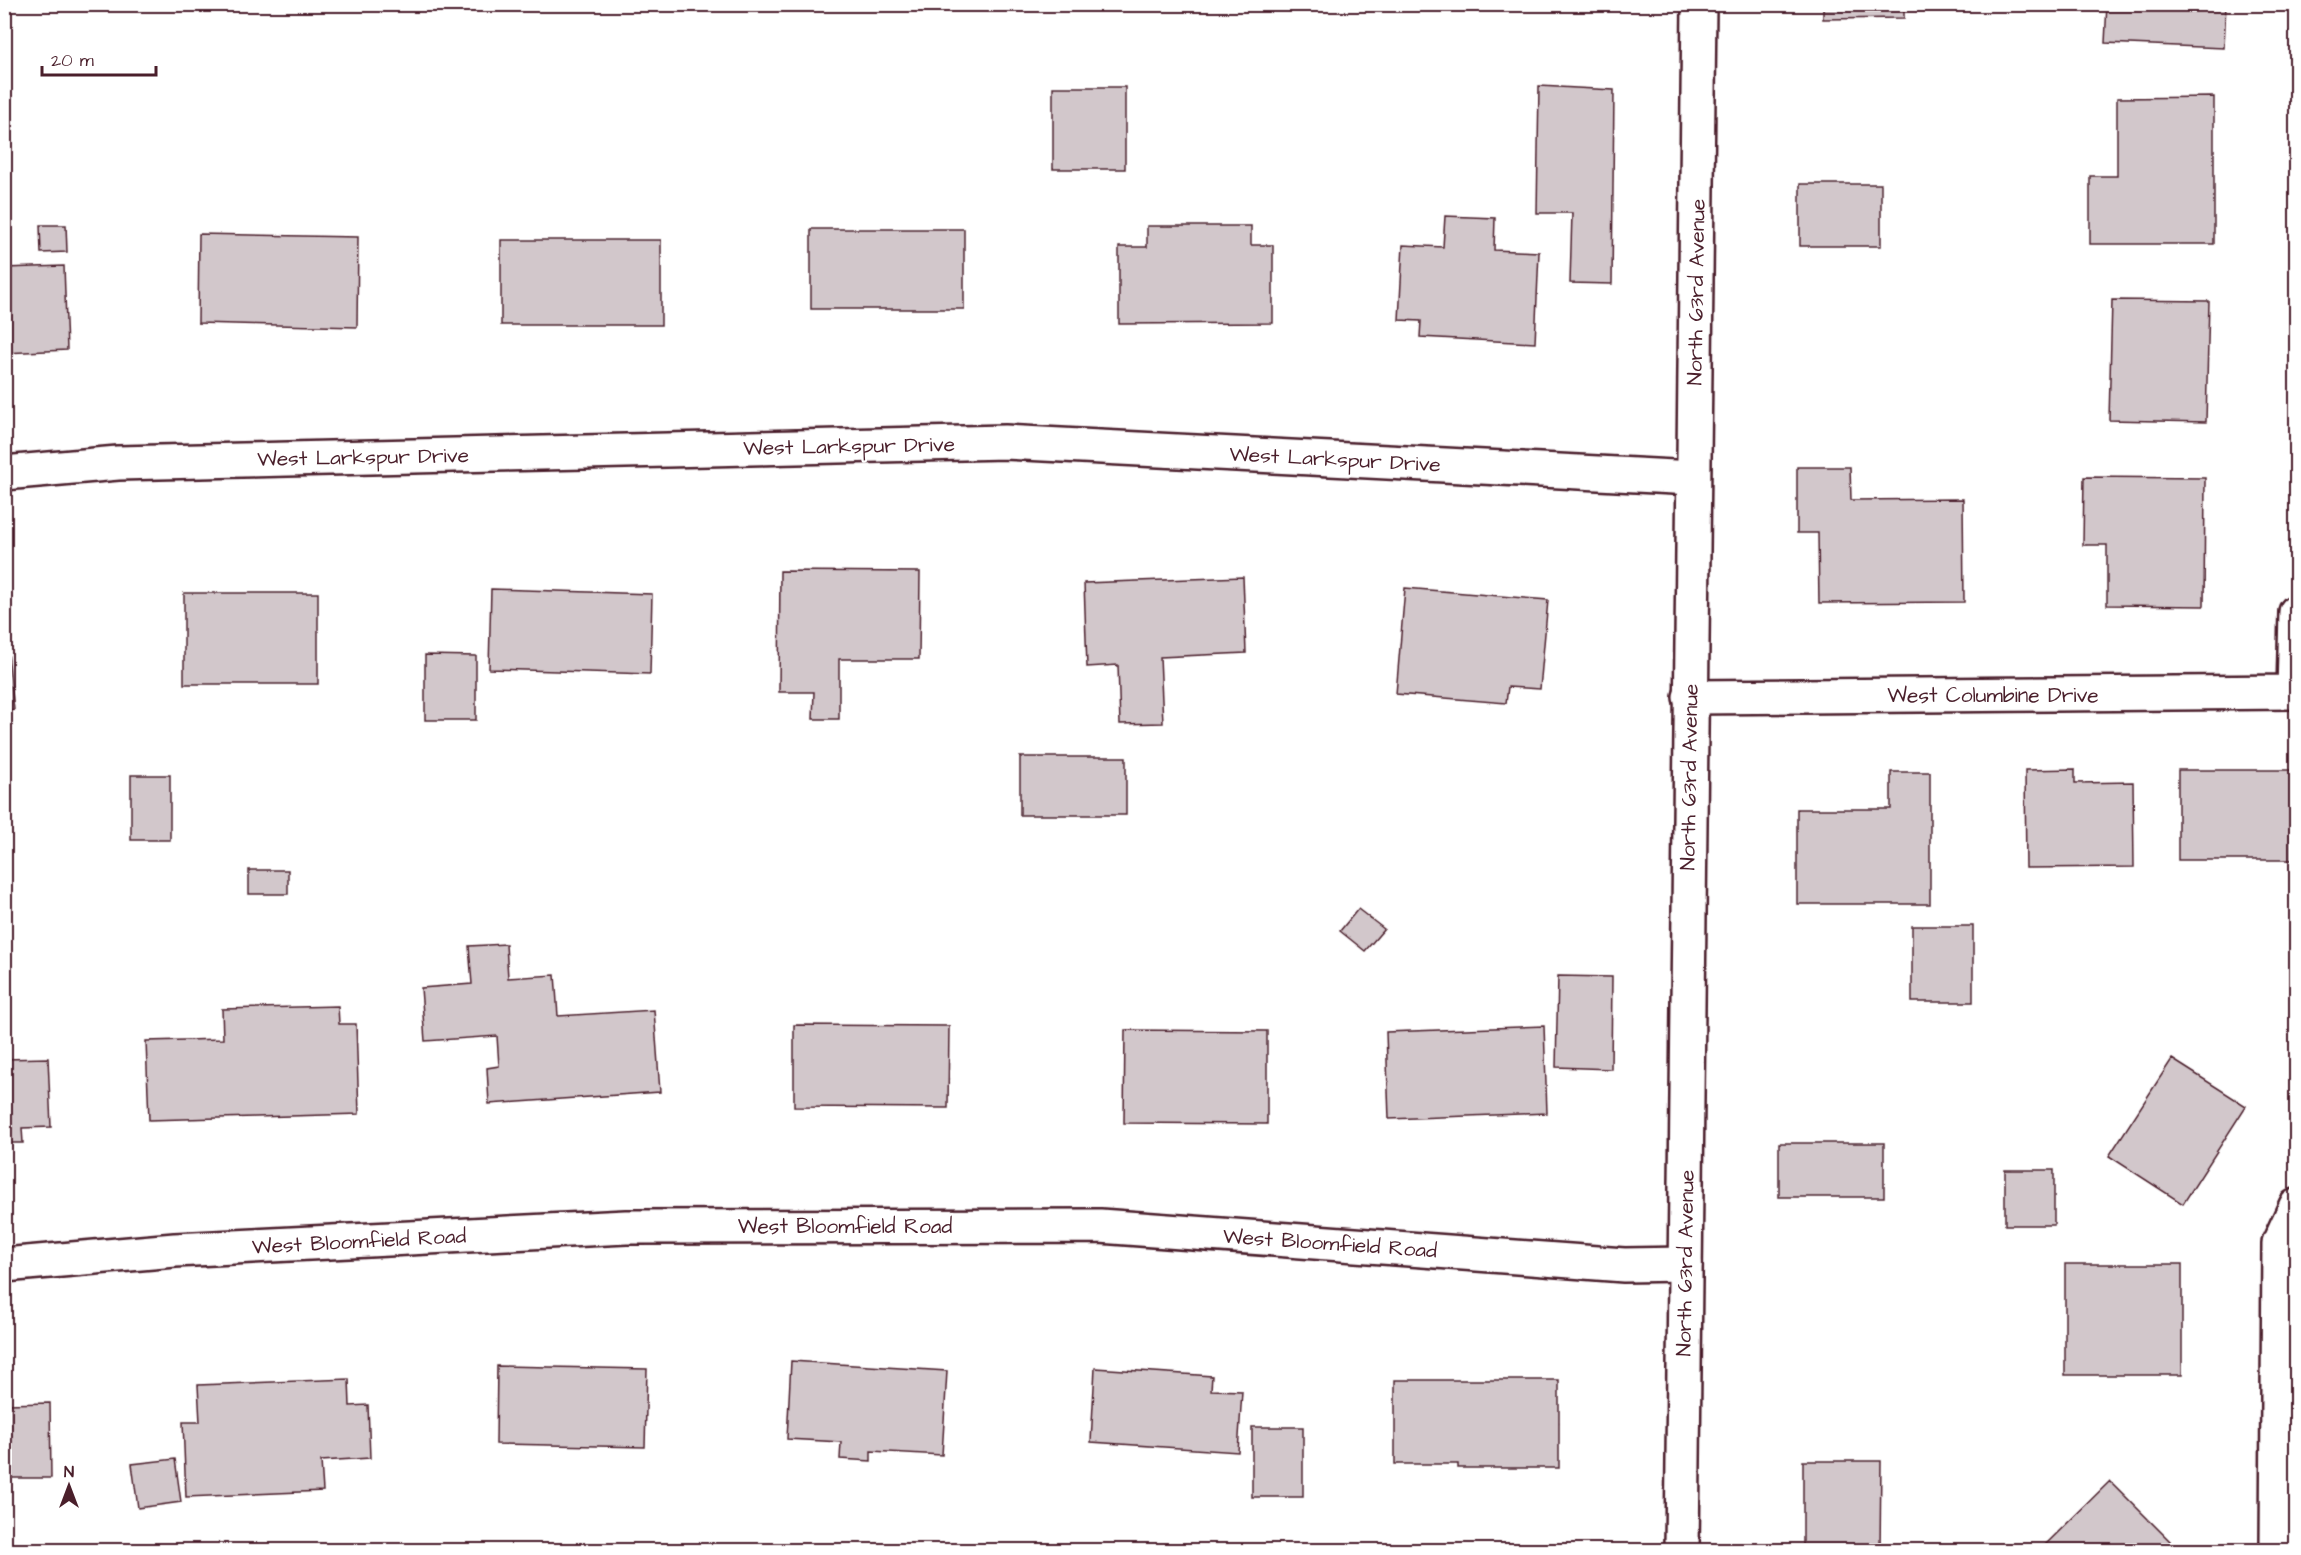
<svg xmlns="http://www.w3.org/2000/svg" width="2301" height="1555" font-family="'Architects Daughter',sans-serif">
<style>
.building{fill:#d2c7cb;stroke:#4a1f2b;stroke-width:1.5}
.lines{fill:none;stroke-linecap:round;stroke-linejoin:round}
.minor-casing{stroke:#4a1f2b;stroke-width:38}
.tertiary-casing{stroke:#4a1f2b;stroke-width:38}
.minor{stroke:#fff;stroke-width:33}
.tertiary{stroke:#fff;stroke-width:33}
.labels{text-anchor:middle;stroke-width:4.5;stroke-linejoin:round;paint-order:stroke}
.street-label{font-size:21px;fill:#4a1f2b;stroke:#fff}
</style>
<rect width="100%" height="100%" fill="#fff"/>
<filter id="ink" filterUnits="userSpaceOnUse"><feTurbulence type="fractalNoise" baseFrequency=".0167" numOctaves="2"/><feDisplacementMap in="SourceGraphic" scale="12" xChannelSelector="R" yChannelSelector="G"/><feConvolveMatrix kernelMatrix="1 2 1 2 8 2 1 2 1" color-interpolation-filters="sRGB"/></filter>
<g filter="url(#ink)">
<!-- building -->
<path class="building" d="M1823 4H1904V18L1823 19Z
M2107 4H2226L2224 48 2105 43Z
M1539 86 1614 90 1612 284 1570 283 1572 213H1537Z
M1053 87H1125V169H1053Z
M2214 97V244H2090V176H2117V98Z
M1800 184H1881V246H1800Z
M1445 216 1495 218 1494 250 1539 252 1535 343 1420 337 1421 321 1399 320 1403 245 1443 247Z
M40 225H66L67 252 41 253Z
M1147 226H1251V245H1273V323L1119 324V247H1147Z
M811 229H964V309H811Z
M199 234 358 237 357 327 198 323Z
M501 240H661V325H501Z
M64 266 67 350 4 353V268Z
M2112 300 2209 301 2206 422 2109 420Z
M1797 467H1850L1851 500 1963 499 1964 602 1819 603 1818 533H1797Z
M2084 477 2205 478 2204 606 2107 605V545H2083Z
M780 571 920 572 919 659H839V719H813L814 692H779Z
M1243 577 1246 653 1160 657 1163 723 1120 724 1118 665 1087 667 1084 583Z
M1405 588 1548 600 1540 689 1508 687 1506 703 1396 694Z
M491 589 652 594 650 674 489 669Z
M184 593H318V684H184Z
M4 615 14 710 4 711Z
M425 655 476 656V720H425Z
M1020 757H1126V815H1020Z
M2075 769V783L2133 782 2134 867 2026 868 2025 770Z
M2178 770H2296V860H2178Z
M1891 772H1930V904H1797V809H1891Z
M131 775H170V840H131Z
M249 870H288V894H249Z
M1358 909 1384 929 1365 951 1340 931Z
M1912 926H1973V1002H1912Z
M506 944 508 978 555 975 558 1016 654 1010 660 1092 489 1104 487 1068 499 1066 497 1036 425 1041 421 988 472 984 469 946Z
M1558 976 1612 977 1611 1069 1556 1067Z
M338 1006 339 1024H356L359 1114 149 1120 146 1041 223 1039 222 1009Z
M794 1025 949 1026 948 1108 794 1107Z
M1544 1026 1547 1113 1389 1119 1386 1032Z
M1125 1030 1267 1031V1124L1124 1123Z
M48 1058 51 1127 22 1128 23 1143H4V1059Z
M2172 1059 2246 1106 2183 1204 2109 1156Z
M1779 1143H1884V1197H1779Z
M2005 1170H2054V1225H2005Z
M2065 1264H2182V1375H2065Z
M791 1361 947 1371 942 1455 871 1451V1461L840 1459 841 1442 787 1439Z
M497 1366 647 1369 645 1447 496 1444Z
M1095 1368 1212 1376 1211 1390 1242 1391 1238 1452 1091 1442Z
M349 1379 350 1406 368 1405 370 1458 321 1461 323 1491 186 1497 183 1422H200L198 1385Z
M1395 1380H1559V1468H1458V1464H1395Z
M50 1403 51 1478H4L6 1404Z
M1252 1427H1303V1497H1252Z
M175 1459 181 1502 138 1508 132 1464Z
M1803 1461H1881L1880 1550H1803Z
M2110 1481 2179 1550H2048L2044 1546Z"/>
<g class="lines">
<defs>
<path id="minor" d="M4 473 118 463 1005 442 1693 478
M2294 692 2296 612
M1690 697 2296 692
M4 1265 175 1250 626 1227 1100 1226 1624 1265 1685 1264
M2277 1550 2279 1243 2296 1206"/>
<path id="tertiary" d="M1682 1550 1699 4"/>
</defs>
<!-- minor casing -->
<use href="#minor" class="minor-casing"/>
<!-- tertiary casing -->
<use href="#tertiary" class="tertiary-casing"/>
<!-- minor -->
<use href="#minor" class="minor"/>
<!-- tertiary -->
<use href="#tertiary" class="tertiary"/>
</g>
</g>
<g class="labels">
<!-- street labels -->
<g class="street-label">
<text transform="translate(1696 292) rotate(-89)" y="7">North 63rd Avenue</text>
<text transform="translate(849 446) rotate(-1)" y="7">West Larkspur Drive</text>
<text transform="translate(363 457) rotate(-1)" y="7">West Larkspur Drive</text>
<text transform="translate(1335 459) rotate(3)" y="7">West Larkspur Drive</text>
<text x="1993" y="702">West Columbine Drive</text>
<text transform="translate(1689 777) rotate(-89)" y="7">North 63rd Avenue</text>
<text x="845" y="1233">West Bloomfield Road</text>
<text transform="translate(359 1241) rotate(-3)" y="7">West Bloomfield Road</text>
<text transform="translate(1330 1243) rotate(4)" y="7">West Bloomfield Road</text>
<text transform="translate(1685 1263) rotate(-89)" y="7">North 63rd Avenue</text>
</g>
</g>
<!-- margin -->
<rect width="2301" height="1555" fill="none" stroke="#fff" stroke-width="24"/>
<rect x="12" y="12" width="2277" height="1531" fill="none" stroke="#4a1f2b" stroke-width="2" filter="url(#ink)"/>
<!-- north arrow -->
<g transform="translate(69 1486)" stroke="#ffffff" stroke-width="4.5" paint-order="stroke">
<path d="M0-4.5L10 22L0 15L-10 22Z" fill="#4a1f2b"/>
<text y="-9" font-size="16" font-weight="bold" text-anchor="middle" fill="#4a1f2b">N</text>
</g>
<!-- scale -->
<path d="M42 66v9h114v-9" fill="none" stroke="#4a1f2b" stroke-width="3"/>
<text x="51" y="66" font-size="18" fill="#4a1f2b" stroke="#ffffff" stroke-width="4.5" paint-order="stroke">20 m</text>
</svg>
